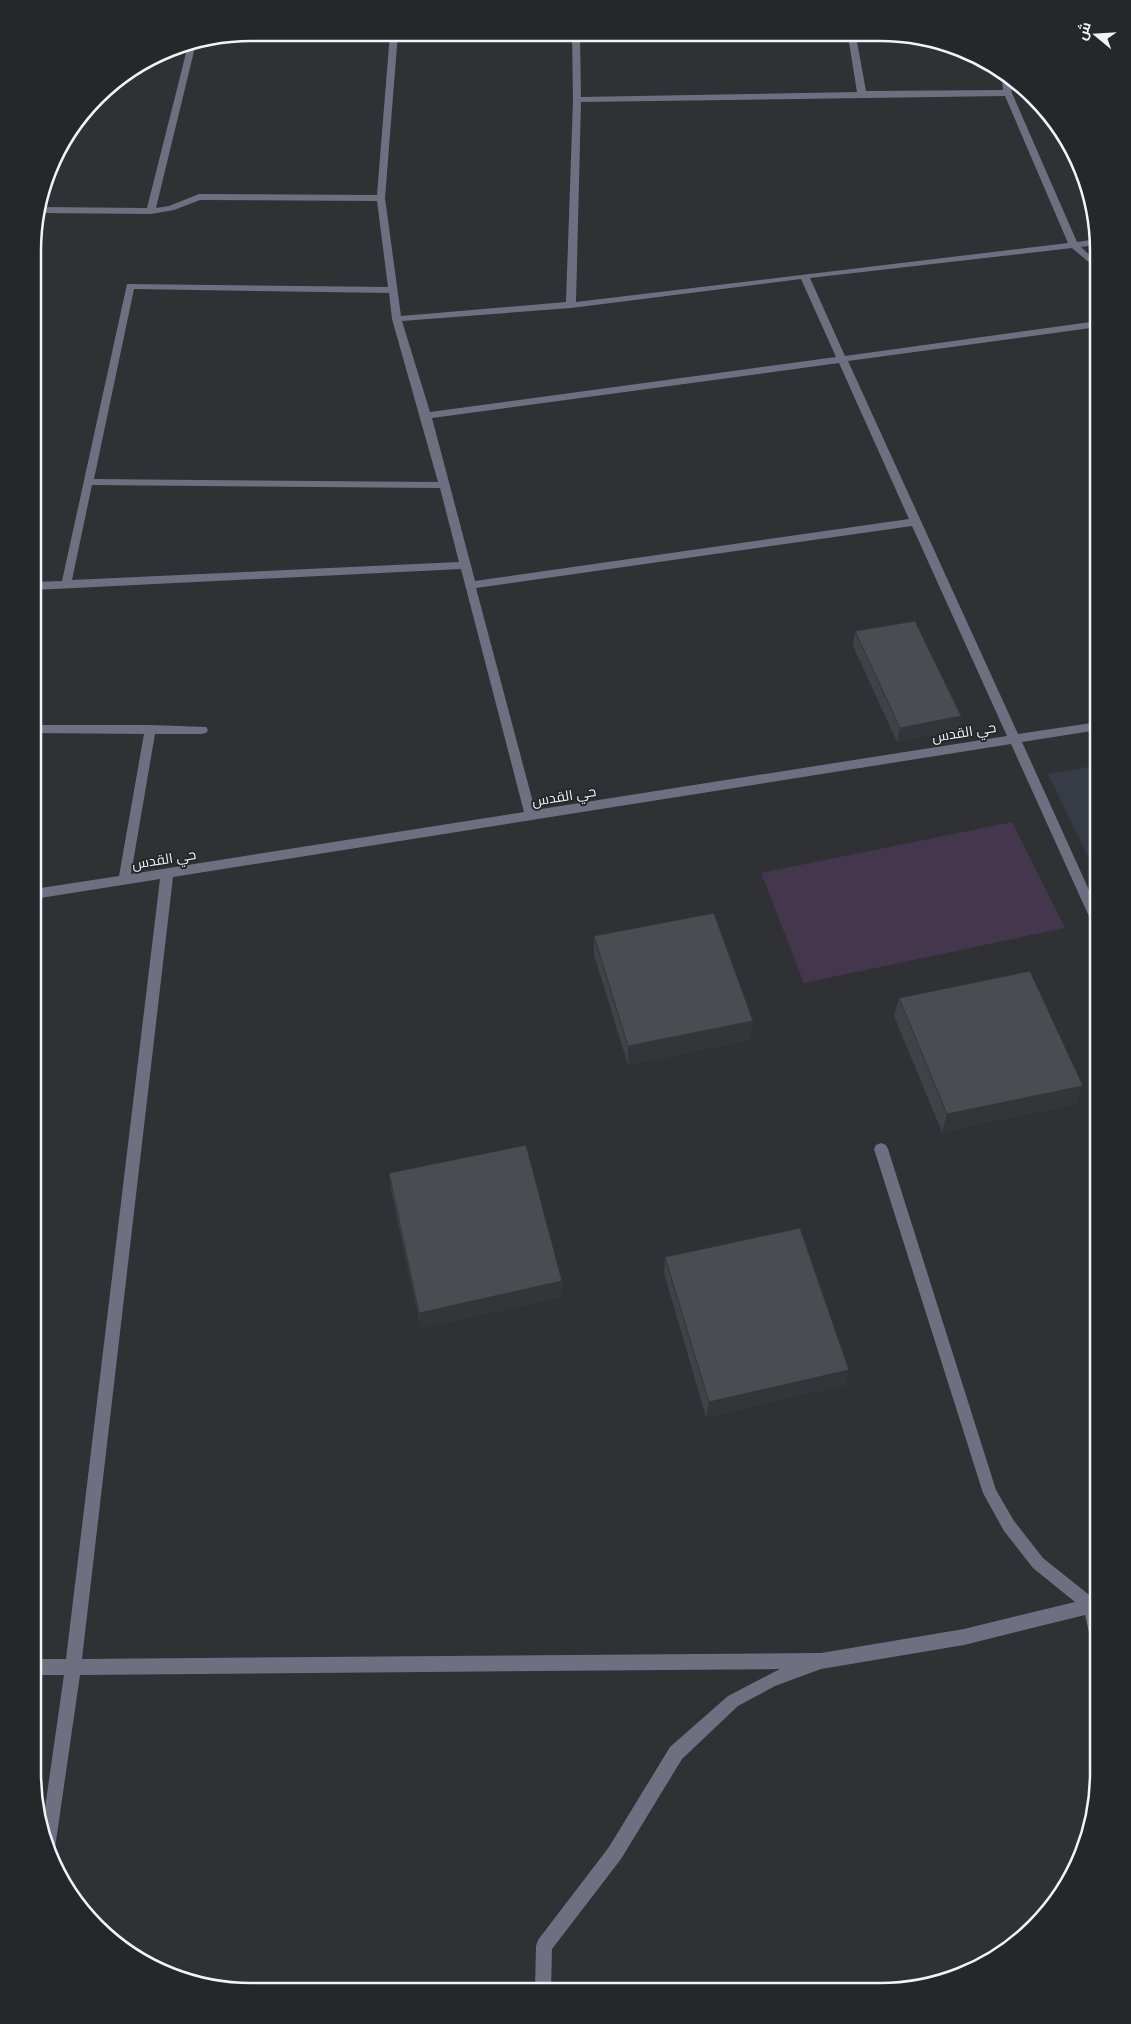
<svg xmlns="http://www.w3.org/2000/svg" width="1131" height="2024" font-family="'Playfair Display',Cairo,serif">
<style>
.built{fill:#373b45}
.green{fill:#43364d}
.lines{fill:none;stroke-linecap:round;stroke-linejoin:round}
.minor{fill:#706f81;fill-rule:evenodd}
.wall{fill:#3f4246}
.shaded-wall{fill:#333639}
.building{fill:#494d51;stroke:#333639}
.labels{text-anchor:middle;stroke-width:4;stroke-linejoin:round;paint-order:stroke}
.street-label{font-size:14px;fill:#f2f3f6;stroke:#25272b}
.rim{fill:none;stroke:#f2f3f6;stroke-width:2.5}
</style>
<rect width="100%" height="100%" fill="#2f3135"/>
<!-- built -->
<path class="built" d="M1098 765V878L1048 774Z"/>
<!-- green -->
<path class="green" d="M1012 822 1065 928 804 983 761 873Z"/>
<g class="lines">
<!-- minor -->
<path class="minor" d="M390 33H398L385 198 401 316 566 302 573 100 572 34 580 35 581 97 857 92 848 36H856L866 91 1003 90 1001 71 1009 77 1012 93 1077 242 1097 239V245L1081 247 1098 263V270L1072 248 810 278 845 356 1098 321V327L848 361 1018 734 1098 722V730L1022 742 1098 910V928L1094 926 1092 923 1011 744 173 877 82 1659 821 1653 964 1629 1075 1602 1033 1568 1004 1531 983 1493 874 1149 876 1145 881 1143 886 1145 888 1149 996 1490 1014 1521 1043 1558 1093 1598 1098 1597V1653L1093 1650 1085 1615 964 1645 821 1669 775 1686 738 1706 682 1759 621 1859 552 1949 551 1991 535 1990 536 1946 538 1940 609 1847 670 1747 728 1696 780 1669 80 1675 55 1848 53 1854 50 1855 44 1844 42 1829 64 1675H33V1659H66L160 879 34 899V889L119 876 144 734 34 733V725H150L206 727 208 730 206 733 202 734H155L131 874 524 812 461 569 34 590V582L62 581 127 284 388 287 377 201 200 200 174 210 151 214 37 213 39 207 147 208 188 45 196 43 156 208 169 206 199 194 377 195ZM1005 96 1068 243 576 302 581 102ZM801 279 836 357 430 412 402 321 571 308ZM134 289 389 293 392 319 438 482 94 479ZM839 363 909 519 475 581 432 418ZM92 485 440 488 459 562 72 580ZM912 526 1007 736 535 810 476 588Z"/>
</g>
<!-- wall -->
<path class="wall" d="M855 631 961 716 958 730 897 742 853 646Z
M594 936 753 1021 750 1040 628 1065 594 955Z
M899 998 1076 1104 942 1132 894 1016Z
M389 1173 562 1297 421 1328 391 1190Z
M665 1257 849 1370 845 1385 706 1417 664 1273Z"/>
<!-- shaded-wall -->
<path class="shaded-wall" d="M961 716 958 730 897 742 900 728Z
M753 1021 750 1040 628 1065V1046Z
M1083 1086 1076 1104 942 1132 947 1114Z
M562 1281V1297L421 1328 419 1313Z
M849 1370 845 1385 706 1417 709 1402Z"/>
<!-- building -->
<path class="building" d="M915 621 961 716 900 728 855 631Z
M714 913 753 1021 628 1046 594 936Z
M1030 971 1083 1086 947 1114 899 998Z
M526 1145 562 1281 419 1313 389 1173Z
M800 1228 849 1370 709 1402 665 1257Z"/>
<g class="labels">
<!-- street labels -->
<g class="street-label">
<text transform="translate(964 732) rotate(-9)" y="5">حي القدس</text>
<text transform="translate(564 796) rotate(-9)" y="5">حي القدس</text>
<text transform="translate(164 859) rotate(-9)" y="5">حي القدس</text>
</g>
</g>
<!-- crop -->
<path d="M0 0H1131V2024H0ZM251 41H880A210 210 0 0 1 1090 251V1773A210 210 0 0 1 880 1983H251A210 210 0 0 1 41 1773V251A210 210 0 0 1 251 41Z" fill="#25272b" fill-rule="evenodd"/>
<path class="rim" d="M251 41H880A210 210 0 0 1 1090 251V1773A210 210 0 0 1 880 1983H251A210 210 0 0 1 41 1773V251A210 210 0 0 1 251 41Z"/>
<!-- north arrow -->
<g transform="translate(1096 35) rotate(288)" stroke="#25272b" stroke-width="4" paint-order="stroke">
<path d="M0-4L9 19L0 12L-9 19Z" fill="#f2f3f6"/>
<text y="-8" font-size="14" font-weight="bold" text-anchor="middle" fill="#f2f3f6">ش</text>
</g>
</svg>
